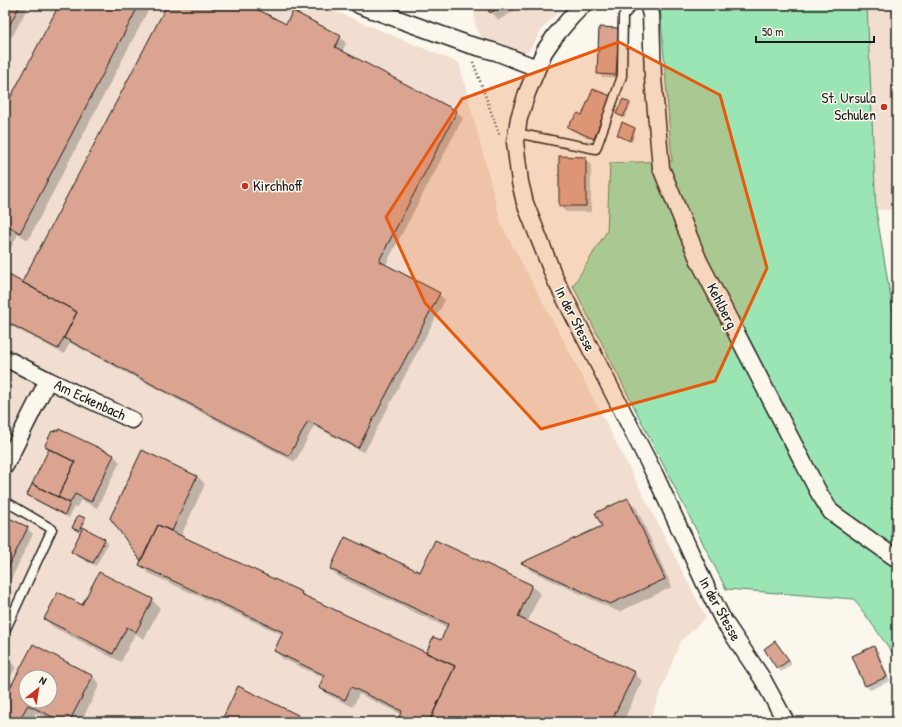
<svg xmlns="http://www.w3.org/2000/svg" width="902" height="727" font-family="'Patrick Hand',sans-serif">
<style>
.built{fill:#f1ded0;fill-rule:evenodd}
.green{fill:#9be5b4;stroke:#5c8068}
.shadow{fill:#0003;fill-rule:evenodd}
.building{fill:#daa490;stroke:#1c1c1c;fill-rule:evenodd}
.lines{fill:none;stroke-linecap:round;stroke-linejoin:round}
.service-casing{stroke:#1c1c1c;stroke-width:11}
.minor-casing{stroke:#1c1c1c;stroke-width:19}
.path{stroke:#1c1c1c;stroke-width:2.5;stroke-dasharray:1 3;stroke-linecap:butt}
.service{stroke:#fbf7ec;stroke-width:8}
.minor{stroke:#fbf7ec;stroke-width:16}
.marked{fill:#e8590c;fill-opacity:0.2;stroke:#e8590c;stroke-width:3;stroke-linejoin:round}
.poi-dot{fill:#c8321e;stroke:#fbf7ec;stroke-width:1.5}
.labels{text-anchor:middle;stroke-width:3;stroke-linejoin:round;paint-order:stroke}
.poi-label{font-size:15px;fill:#1c1c1c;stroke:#fbf7ec;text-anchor:end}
.street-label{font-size:15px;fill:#1c1c1c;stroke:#fbf7ec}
</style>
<rect width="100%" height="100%" fill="#fbf7ec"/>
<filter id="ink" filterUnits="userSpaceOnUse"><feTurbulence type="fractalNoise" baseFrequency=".025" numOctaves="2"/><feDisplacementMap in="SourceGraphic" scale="8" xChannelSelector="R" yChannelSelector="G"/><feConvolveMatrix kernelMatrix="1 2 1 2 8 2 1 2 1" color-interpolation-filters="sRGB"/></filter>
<g filter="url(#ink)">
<!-- built -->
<path class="built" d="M5 5H320L459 63 502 226 568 349 706 617 680 642 649 722H5ZM26 677H50V701H26Z
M474 5H565L543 28 528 52 520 53 483 40 475 25Z
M867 5H897V210H876Z"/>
<!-- green -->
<path class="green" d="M660 5H867L876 210 894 318H897V659L854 599 726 589 573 286 607 231 610 163 672 161Z"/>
<!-- shadow -->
<path class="shadow" d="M5 5H29L12 37 5 33Z
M60 5H151L28 240 18 234 5 259V110Z
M168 5H247L287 26 340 37 346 43 342 52 457 112 463 118 385 266 439 294 445 300 364 453 314 426 295 462 70 343 64 354 5 323V284L22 283Z
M486 5H529L526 12 516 7 514 11 499 20 491 12Z
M600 28 622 33 619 78 602 77 598 73Z
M614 101 598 142 572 131 568 127 583 116Z
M630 104 631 105 625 118 617 114Z
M635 128 636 130 632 142 618 135Z
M585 158 591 164V212H566L560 206Z
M60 430 114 456 120 462 97 508 81 500 76 508 74 507 69 518 32 499 28 495 50 450 48 448 55 433 59 432Z
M143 451 197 476 205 484 181 536 301 593 307 598 426 654 441 642 448 628 339 577 331 569 420 573 435 541 532 586 540 594 527 623 634 673 642 681 623 722H397L401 714 359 694 353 707 328 695 320 687 324 678 283 659 275 651 283 635 148 573 140 565 142 561Z
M628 499 636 507 672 587 619 612 531 571 523 563 603 527Z
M84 519 86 521 82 528 104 539 108 543 96 566 76 556 72 552 82 532 75 529Z
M5 528H27L33 534 5 592Z
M100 573 152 600 160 608 144 639 135 634 121 662 53 627 45 619 83 606Z
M33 645 92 676 100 684 81 722H56L36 713 31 722H11L5 719V657L16 667 6 685 12 688ZM26 677H50V701H26Z
M779 646 792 664 781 672 778 668Z
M874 648 878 651 890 681 870 690 866 686 854 656Z
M297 716 303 722H222Z"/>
<!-- building -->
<path class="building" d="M5 5H20L6 32 5 31Z
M59 5H139L20 233 10 227 5 236V108Z
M167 5H249L286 24 293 11 341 36 335 47 457 111 379 261 440 293 358 448 308 421 289 456 64 338 77 312 22 282Z
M485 5H503L490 13Z
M599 27 619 28 616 75 597 74Z
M593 89 611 96 594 139 567 127 578 113 582 115Z
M623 99 630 103 623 117 616 114Z
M622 122 635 128 630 141 617 135Z
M559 156 586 157V206H559Z
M9 275 77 312 58 349 5 321V282Z
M59 429 114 455 91 502 75 494 70 503 58 497 75 462 47 448 45 445 52 431 55 432 56 430 58 431Z
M49 449 75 462 58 497 32 484Z
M142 450 197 476 172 531 158 525 141 561 110 518Z
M32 484 70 503 65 515 27 495Z
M628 498 665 579 610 604 521 563 602 526 595 513Z
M78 515 85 518 79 531 72 528Z
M9 518 28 527 5 574V526Z
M158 525 302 592 301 594 455 666 429 722H396L402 711 351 687 345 700 319 688 324 675 274 651 283 632 139 565Z
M83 527 105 539 93 563 71 552Z
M345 537 420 572 435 540 532 585 518 617 635 672 611 722H429L455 666 426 653 433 637 441 640 448 624 330 569Z
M99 572 153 599 136 632 127 627 113 654 44 619 58 592 82 605Z
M775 641 789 660 777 669 764 649Z
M33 644 93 676 69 722H63L28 705 18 722 5 717V683L11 686ZM26 677H50V701H26Z
M874 646 887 677 865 686 852 656Z
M5 656 9 658 5 664Z
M238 686 298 715 294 722H221Z"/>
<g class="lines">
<defs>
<path id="service" d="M516 133 596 149 622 76 623 16 633 5
M5 501 52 529 5 631"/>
<path id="minor" d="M359 5 467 44 496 52 537 68
M583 5 572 16 555 36 544 52 527 93 519 118 515 142 520 182 525 203 555 279 656 477 704 582 723 620 762 678 786 722
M648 5 651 14 653 78 661 168 699 261 819 493 831 512 897 559
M5 358 48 380
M5 466 48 380 132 420"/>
</defs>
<!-- service casing -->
<use href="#service" class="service-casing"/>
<!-- minor casing -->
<use href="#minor" class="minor-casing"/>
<!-- path -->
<path class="path" d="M473 62 500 136"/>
<!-- service -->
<use href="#service" class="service"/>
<!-- minor -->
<use href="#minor" class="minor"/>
</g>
</g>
<!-- marked area -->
<path class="marked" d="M619 42 720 95 767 268 715 381 541 429 425 303 386 217 462 99Z"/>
<!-- markers -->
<g class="poi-dot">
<circle cx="884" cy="107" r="4"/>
<circle cx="245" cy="186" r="4"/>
</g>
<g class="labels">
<!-- poi labels -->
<g class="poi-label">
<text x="876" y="103">St. Ursula<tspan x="876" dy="17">Schulen</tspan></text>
<text x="253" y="191" text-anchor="start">Kirchhoff</text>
</g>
<!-- street labels -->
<g class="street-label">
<text transform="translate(722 306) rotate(63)" y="5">Kehlberg</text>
<text transform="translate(575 319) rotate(63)" y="5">In der Stesse</text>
<text transform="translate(90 400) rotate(25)" y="5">Am Eckenbach</text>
<text transform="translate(720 609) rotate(61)" y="5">In der Stesse</text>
</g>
</g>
<!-- margin -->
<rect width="902" height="727" fill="none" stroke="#fbf7ec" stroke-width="20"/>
<rect x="10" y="10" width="882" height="707" fill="none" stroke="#1c1c1c" stroke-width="1.5" filter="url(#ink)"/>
<!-- north arrow -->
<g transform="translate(38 689) rotate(30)"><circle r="19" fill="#fbf7ec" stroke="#a29f99"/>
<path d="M0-3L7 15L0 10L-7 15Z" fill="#c8321e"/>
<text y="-6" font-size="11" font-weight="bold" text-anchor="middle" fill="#1c1c1c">N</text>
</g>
<!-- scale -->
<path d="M756 36v6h118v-6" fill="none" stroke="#1c1c1c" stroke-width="2"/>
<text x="762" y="36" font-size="12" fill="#1c1c1c" stroke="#fbf7ec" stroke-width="3" paint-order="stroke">50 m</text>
</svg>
